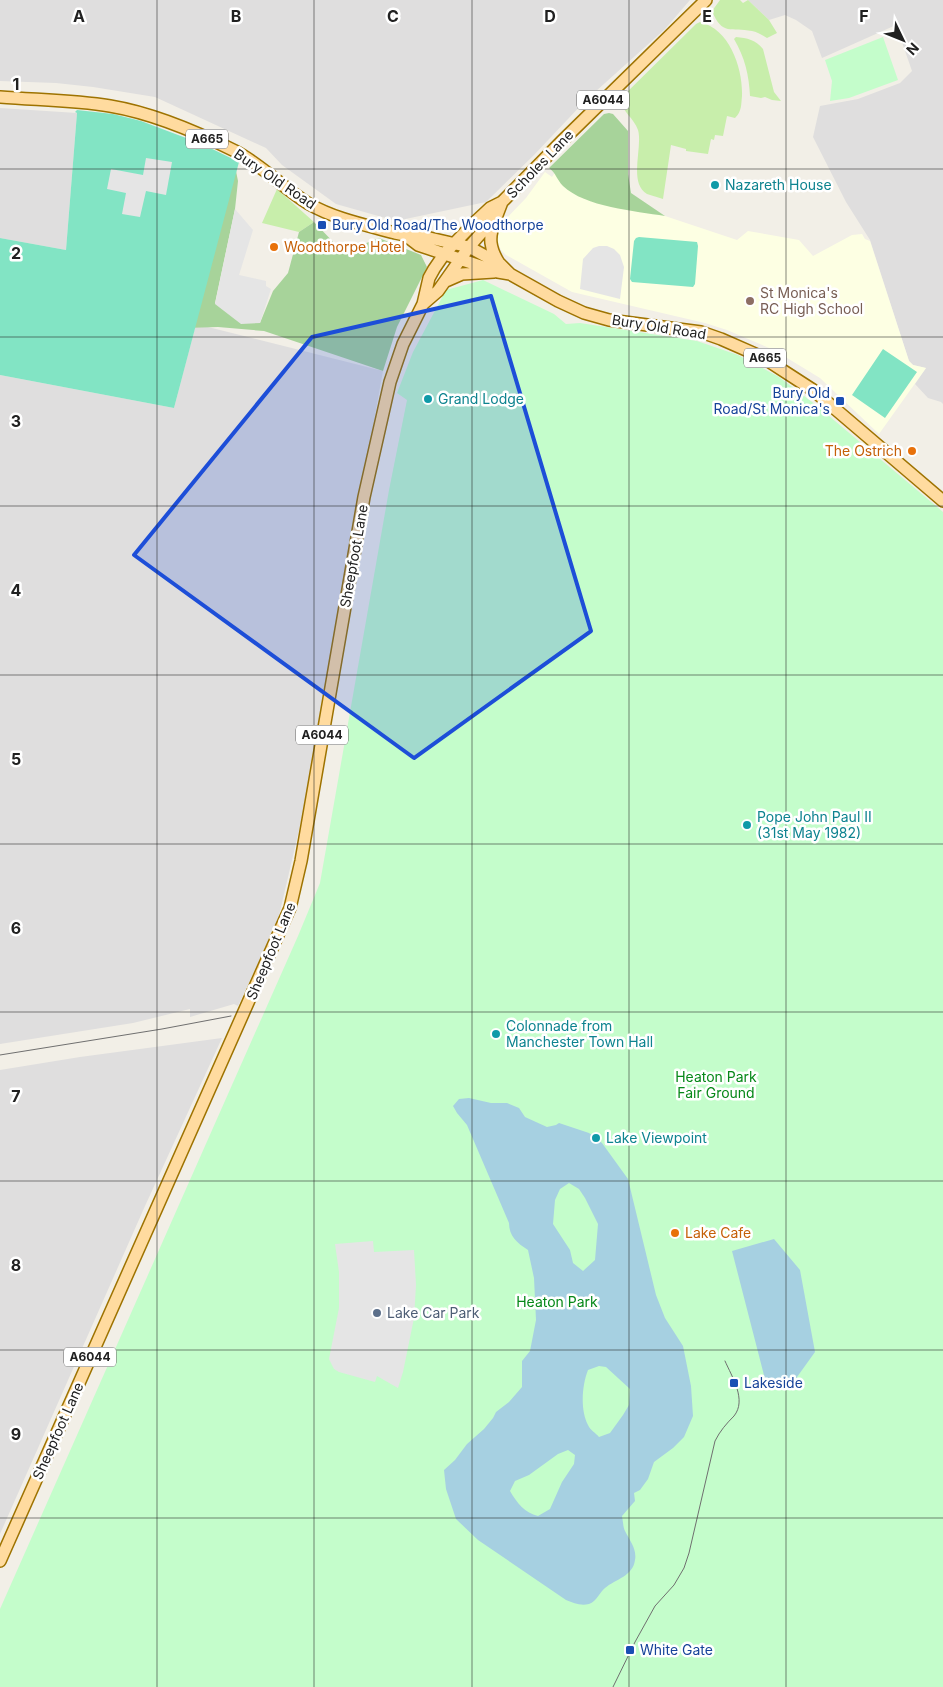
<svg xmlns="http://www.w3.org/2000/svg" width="943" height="1687" font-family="Inter,sans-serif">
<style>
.residential{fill:#dfdede}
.education{fill:#fdffe3}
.grass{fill:#c8eeab}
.forest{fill:#a7d39a}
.park{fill:#c4fdcb}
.pitch{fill:#82e4c4}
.parking{fill:#e5e5e5}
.water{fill:#a6d0e1;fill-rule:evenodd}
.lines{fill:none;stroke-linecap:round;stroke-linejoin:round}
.major-casing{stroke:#9e7300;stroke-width:14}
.major{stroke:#ffdb9f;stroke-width:11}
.tram{stroke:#6f6f6f;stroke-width:1}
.marked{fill:#1d4ed8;fill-opacity:0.2;stroke:#1d4ed8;stroke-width:4;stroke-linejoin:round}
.grid{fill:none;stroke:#212121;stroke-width:1;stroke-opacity:0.55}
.culture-dot{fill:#0f9aa8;stroke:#fff;stroke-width:2}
.transit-dot{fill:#1a4fb4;stroke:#fff;stroke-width:2}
.food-dot{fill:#e8710a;stroke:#fff;stroke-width:2}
.education-dot{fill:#8d6e63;stroke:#fff;stroke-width:2}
.service-dot{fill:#5c6f8a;stroke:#fff;stroke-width:2}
.labels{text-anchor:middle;stroke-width:5;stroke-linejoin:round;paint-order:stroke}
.shield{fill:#fff;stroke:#646464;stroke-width:1}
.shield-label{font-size:12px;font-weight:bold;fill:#212121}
.street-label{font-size:14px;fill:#212121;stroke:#fff}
.culture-label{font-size:14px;fill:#0d838f;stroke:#fff;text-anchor:start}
.transit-label{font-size:14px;fill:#164399;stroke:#fff;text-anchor:start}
.food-label{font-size:14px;fill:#c56008;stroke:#fff;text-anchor:start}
.education-label{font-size:14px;fill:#785e54;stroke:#fff;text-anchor:start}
.park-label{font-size:14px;fill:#068818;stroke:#fff}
.service-label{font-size:14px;fill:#4e5e75;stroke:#fff;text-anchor:start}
.grid-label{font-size:16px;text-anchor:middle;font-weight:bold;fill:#212121;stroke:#fff;stroke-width:5;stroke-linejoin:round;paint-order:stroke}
</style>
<rect width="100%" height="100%" fill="#f2efe7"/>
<!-- residential -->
<path class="residential" d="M0 0H690L665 29 585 101 534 155 486 202 396 221 336 204 282 165 266 148 155 97 93 87 56 83 0 81Z
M748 0H943V404L941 402 928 398 915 384 926 368 913 365 909 361 870 240 846 202 813 137 820 106 858 99 900 83 912 71 896 25 822 58 812 31 796 20 785 15 769 20Z
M0 108 77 113 66 250 0 238Z
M196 324 383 371 303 813 278 920 238 1006 234 1004 190 1017V1009L133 1023 0 1044V375L174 408Z
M222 1038 145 1206 0 1534V1070L80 1057Z"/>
<!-- education -->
<path class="education" d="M556 171 611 195 665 216 737 240 748 231 799 240 813 256 852 235 862 234 865 239 870 241 909 361 913 365 926 368 879 434 820 378 774 350 727 330 705 323 572 292 506 255 501 250 497 241V233L500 225 526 198 545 172 552 177Z"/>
<!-- grass -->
<path class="grass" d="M720 0H740L743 3 748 0 769 20 777 33 767 38C762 35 757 32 752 31 731 27 722 36 712 11Z
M700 22C730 29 743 69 742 96 741 105 742 111 735 118L727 116 723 136 715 135 714 140 711 139 708 154 686 151V149L671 145 663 199C658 197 652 196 647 194 628 183 643 147 638 130 634 118 622 112 620 99L696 24Z
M736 37C747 38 756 40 763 49L774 92 781 101 772 100 765 97 761 98 750 96C749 75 745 58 734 39Z
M277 189 314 222 299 232 262 223Z"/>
<!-- forest -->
<path class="forest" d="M609 113 613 114 628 131V174L631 193 665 216C635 211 585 207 563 186 557 180 556 173 549 168L604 114Z
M235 166 238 181 235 209 215 303 260 323 273 291 288 273 299 232 314 222 339 248 359 246 379 238 421 255 427 267 397 327 383 371 264 331 218 327 185 328Z"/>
<!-- park -->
<path class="park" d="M883 37 898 80 849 98 830 101 832 81 825 60Z
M483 280 554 314 566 324 580 323 697 341 738 355 757 365 779 377 816 405 943 512V1687H0V1609L298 936 320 883 389 490 407 400 397 393 413 352 446 290Z"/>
<!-- pitch -->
<path class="pitch" d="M77 110 113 114 141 121 202 144 239 162 174 408 0 375V238L66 250 77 113 75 112Z
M639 237 697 242 698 246 695 284 693 287 632 282 630 279 634 241 636 238Z
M883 349 917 372 885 418 852 395Z"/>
<!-- parking -->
<path class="parking" d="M146 158 172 162 166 195 146 191 140 217 122 214 126 193 107 189 111 169 143 175Z
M235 209 253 230 239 275 266 281V286L271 289 260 323 241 324 215 304Z
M599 246H607L614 249 620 255 624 267 620 299 580 289 583 259 593 248Z
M373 1241 374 1252 414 1250 416 1285 414 1318 403 1372 398 1388 377 1376 375 1382 339 1372 334 1369 329 1359 339 1308V1272L335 1244Z"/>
<!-- water -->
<path class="water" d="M469 1098 491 1103H507L519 1108 525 1117 547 1127 556 1125 559 1123 589 1133 602 1143 628 1179 656 1295 665 1318 683 1346 691 1386 693 1416 684 1437 673 1448 654 1462 648 1479 640 1490 634 1493 635 1501 622 1516C623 1521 623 1527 625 1531 630 1541 637 1549 635 1560 633 1576 616 1579 605 1588 599 1593 597 1601 589 1604 580 1606 574 1603 566 1600L478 1540 456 1519 446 1489 444 1470 455 1460 467 1444 484 1429 493 1418 496 1412 509 1402 522 1387V1361L530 1351 536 1320 534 1278 528 1250C517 1243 509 1236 509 1223L467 1125 457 1113 453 1106 459 1099ZM569 1183 579 1189 585 1198 598 1224 595 1260 583 1271 573 1263 570 1250 553 1224 555 1200 560 1189ZM599 1366 606 1367 630 1389 629 1405 623 1415 610 1433 599 1437C596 1433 590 1430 588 1425 580 1410 582 1385 588 1370ZM568 1450 575 1455 574 1464 562 1482 550 1509 538 1516C525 1513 517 1503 510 1491L515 1481 529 1475 558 1454Z
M774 1239 800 1270 815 1352 792 1384 766 1383 732 1251Z"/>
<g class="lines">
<defs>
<path id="major" d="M0 97C37 100 74 100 110 106 152 113 197 132 235 151 262 165 283 188 309 204 335 219 366 225 395 233L405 235 421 236 469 247 500 264 510 274 558 301 584 313 609 320 701 332 721 339 762 357 813 390 943 501
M495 222C488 237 490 249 499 263
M405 235 418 245 498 272 510 274
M446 281 462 274 494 272
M423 304 438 291 469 247 497 215 502 202
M0 1561 290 908 301 861 364 497 390 382 403 344 423 304 429 278 434 269 445 253 475 222 490 208 502 202 562 141 706 0"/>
</defs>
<!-- major casing -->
<use href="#major" class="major-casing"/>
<!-- major -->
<use href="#major" class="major"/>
<!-- tram -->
<path class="tram" d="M0 1055 162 1029 231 1016
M613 1687 635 1642 655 1606 674 1585 684 1568 689 1553 715 1441C720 1431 726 1424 734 1416 747 1400 732 1377 725 1361"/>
</g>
<!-- marked area -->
<path class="marked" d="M491 296 591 631 414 758 134 555 312 337Z"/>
<!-- grid -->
<path class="grid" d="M157 0V1687M314 0V1687M472 0V1687M629 0V1687M786 0V1687M0 169H943M0 337H943M0 506H943M0 675H943M0 844H943M0 1012H943M0 1181H943M0 1350H943M0 1518H943"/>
<!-- markers -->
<g class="culture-dot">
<circle cx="715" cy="185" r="5"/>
<circle cx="428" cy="399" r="5"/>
<circle cx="747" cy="825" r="5"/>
<circle cx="496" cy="1034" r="5"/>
<circle cx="596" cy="1138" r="5"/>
</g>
<g class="transit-dot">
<rect x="317" y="220" width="10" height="10" rx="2.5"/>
<rect x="835" y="396" width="10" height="10" rx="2.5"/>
<rect x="729" y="1378" width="10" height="10" rx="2.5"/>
<rect x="625" y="1645" width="10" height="10" rx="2.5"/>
</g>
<g class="food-dot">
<circle cx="274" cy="247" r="5"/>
<circle cx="912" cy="451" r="5"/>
<circle cx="675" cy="1233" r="5"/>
</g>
<circle class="education-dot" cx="750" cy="301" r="5"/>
<circle class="service-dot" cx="377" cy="1313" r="5"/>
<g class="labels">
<!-- shield labels -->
<g class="shield">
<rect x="577" y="90.5" width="52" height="19" rx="4"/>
<rect x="186" y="129.5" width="42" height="19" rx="4"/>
<rect x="744" y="348.5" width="42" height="19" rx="4"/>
<rect x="296" y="725.5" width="52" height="19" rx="4"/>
<rect x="64" y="1347.5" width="52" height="19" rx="4"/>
</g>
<g class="shield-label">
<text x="603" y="104">A6044</text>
<text x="207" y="143">A665</text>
<text x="765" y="362">A665</text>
<text x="322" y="739">A6044</text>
<text x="90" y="1361">A6044</text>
</g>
<!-- street labels -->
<g class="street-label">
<text transform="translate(540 164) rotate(-46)" y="5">Scholes Lane</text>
<text transform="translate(275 179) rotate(34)" y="5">Bury Old Road</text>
<text transform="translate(659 327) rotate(9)" y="5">Bury Old Road</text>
<text transform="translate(354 556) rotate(-80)" y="5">Sheepfoot Lane</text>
<text transform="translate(271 951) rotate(-67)" y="5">Sheepfoot Lane</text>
<text transform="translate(58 1431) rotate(-66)" y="5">Sheepfoot Lane</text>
</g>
<!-- culture labels -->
<g class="culture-label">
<text x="725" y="190">Nazareth House</text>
<text x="438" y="404">Grand Lodge</text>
<text x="757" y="822">Pope John Paul II<tspan x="757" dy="16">(31st May 1982)</tspan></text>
<text x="506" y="1031">Colonnade from<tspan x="506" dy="16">Manchester Town Hall</tspan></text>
<text x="606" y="1143">Lake Viewpoint</text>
</g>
<!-- transit labels -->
<g class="transit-label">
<text x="332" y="230">Bury Old Road/The Woodthorpe</text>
<text x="830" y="398" text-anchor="end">Bury Old<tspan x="830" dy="16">Road/St Monica's</tspan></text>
<text x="744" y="1388">Lakeside</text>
<text x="640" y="1655">White Gate</text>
</g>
<!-- food labels -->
<g class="food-label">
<text x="284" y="252">Woodthorpe Hotel</text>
<text x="902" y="456" text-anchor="end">The Ostrich</text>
<text x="685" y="1238">Lake Cafe</text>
</g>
<!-- education labels -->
<g class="education-label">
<text x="760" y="298">St Monica's<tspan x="760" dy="16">RC High School</tspan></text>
</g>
<!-- park labels -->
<g class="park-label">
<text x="716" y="1082">Heaton Park<tspan x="716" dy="16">Fair Ground</tspan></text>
<text x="557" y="1307">Heaton Park</text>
</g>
<!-- service labels -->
<g class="service-label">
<text x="387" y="1318">Lake Car Park</text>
</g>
</g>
<g class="grid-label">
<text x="79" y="22">A</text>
<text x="236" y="22">B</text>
<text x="393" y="22">C</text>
<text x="550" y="22">D</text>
<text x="707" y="22">E</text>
<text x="864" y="22">F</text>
<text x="16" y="90">1</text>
<text x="16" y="259">2</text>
<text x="16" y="427">3</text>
<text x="16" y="596">4</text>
<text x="16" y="765">5</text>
<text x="16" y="934">6</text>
<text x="16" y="1102">7</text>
<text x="16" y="1271">8</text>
<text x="16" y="1440">9</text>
</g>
<!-- north arrow -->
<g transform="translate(903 40) rotate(133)" stroke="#ffffff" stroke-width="4" paint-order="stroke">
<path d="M0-4L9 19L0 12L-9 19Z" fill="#212121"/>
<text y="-8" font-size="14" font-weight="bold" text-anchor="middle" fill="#212121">N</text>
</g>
</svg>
